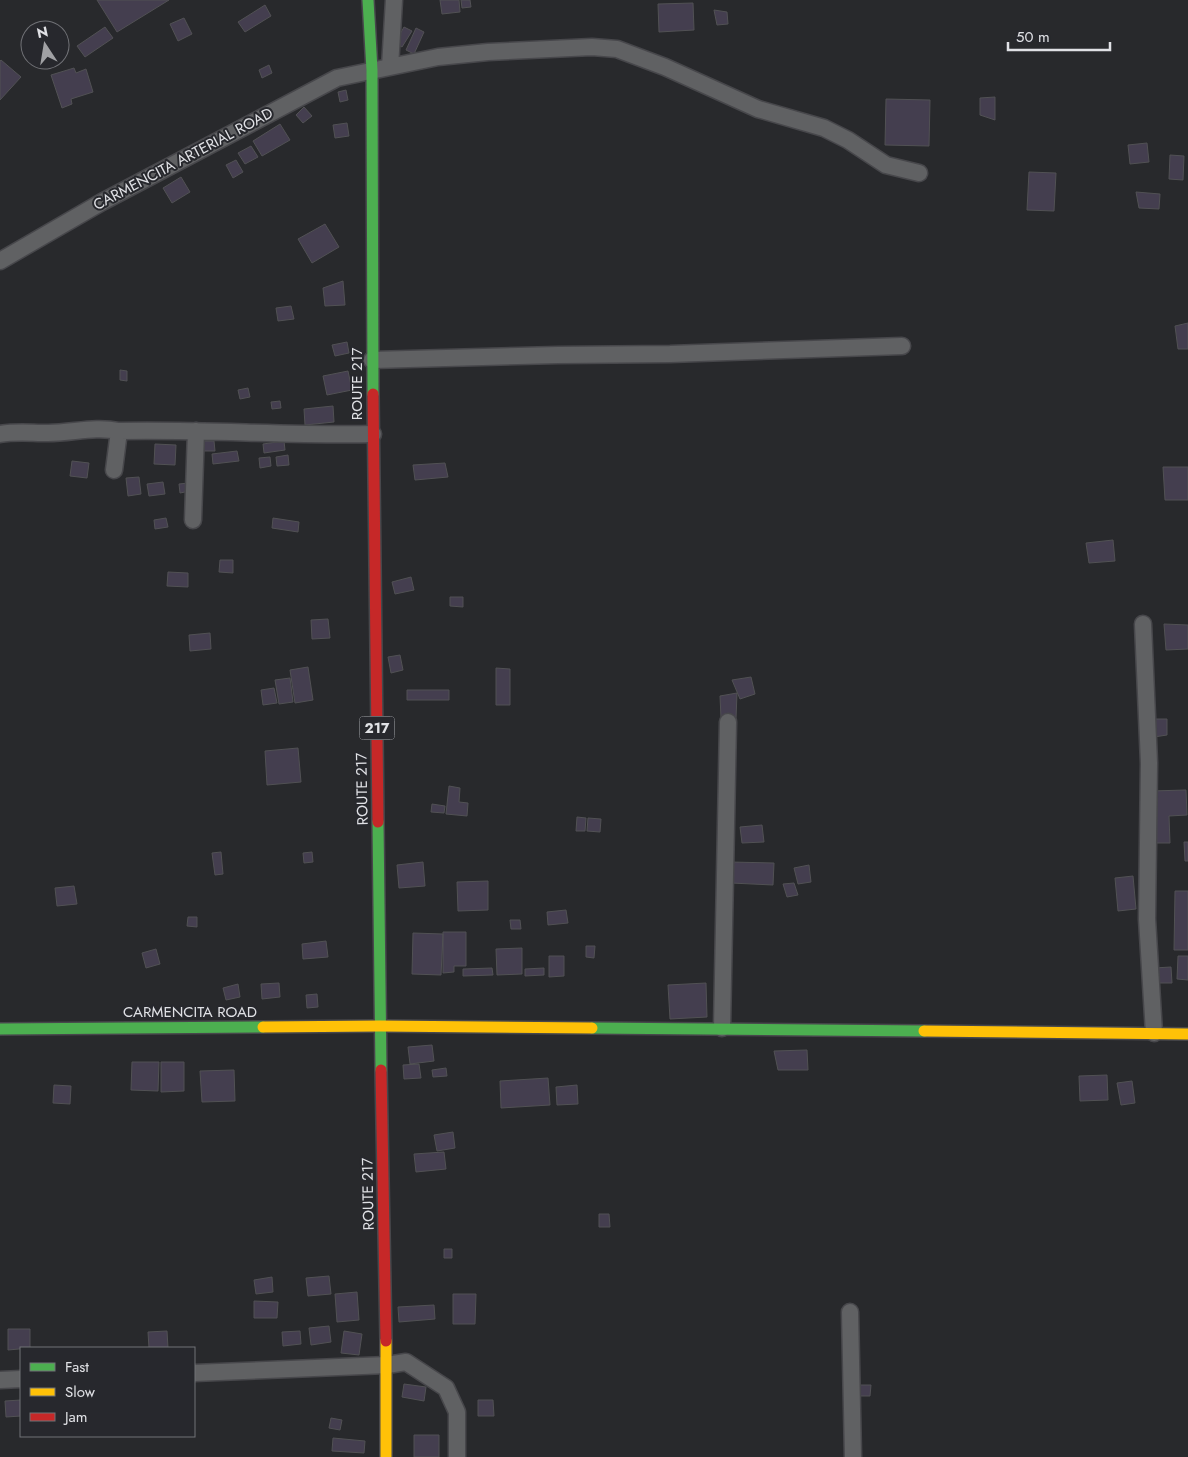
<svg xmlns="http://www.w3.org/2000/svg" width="1188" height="1457" font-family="Jost,sans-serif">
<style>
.building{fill:#443e4f;stroke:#515154}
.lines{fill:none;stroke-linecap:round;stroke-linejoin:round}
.street-casing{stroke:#47474b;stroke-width:19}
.fast-casing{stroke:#47474b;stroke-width:14}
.slow-casing{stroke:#47474b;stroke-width:14}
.jam-casing{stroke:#47474b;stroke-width:14}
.street{stroke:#606163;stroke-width:16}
.fast{stroke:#4caf50;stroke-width:11}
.slow{stroke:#ffc107;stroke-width:11}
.jam{stroke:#c62828;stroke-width:11}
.labels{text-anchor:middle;stroke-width:4;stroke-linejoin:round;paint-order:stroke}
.shield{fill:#27282d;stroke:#a8aaae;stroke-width:1}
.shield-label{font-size:14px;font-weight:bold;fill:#e0e1e5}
.street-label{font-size:15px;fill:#e0e1e5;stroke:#27282d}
</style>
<rect width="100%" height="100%" fill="#28292c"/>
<!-- building -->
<path class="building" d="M97 0H169L117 32Z
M440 0H459L460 12 442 14Z
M461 0H470L471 7 462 8Z
M693 3 694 30 659 32 658 4Z
M265 5 271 16 245 32 238 22Z
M714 10 727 12 728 24 717 25Z
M184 18 192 34 178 41 170 24Z
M105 27 113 38 85 57 77 46Z
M404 27 412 31 402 47 395 43Z
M416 28 424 32 414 54 406 50Z
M1 60 21 77 0 100V61Z
M269 65 272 73 262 78 259 70Z
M74 68 76 73 86 69 93 92 71 99 72 104 62 108 51 75Z
M346 90 348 100 340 102 338 92Z
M995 97V120L980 115V98Z
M886 99 930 100 929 146 885 145Z
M304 107 312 116 303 123 296 115Z
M347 123 349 136 335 138 333 125Z
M280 124 290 140 262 156 253 141Z
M1147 143 1149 162 1130 164 1128 145Z
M251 146 258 157 245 164 238 153Z
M1170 155 1184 156 1183 180 1169 179Z
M236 160 243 172 233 178 226 165Z
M1029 172 1056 173 1054 211 1027 210Z
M181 177 190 192 172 203 163 188Z
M1136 192 1160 194 1159 209 1139 208Z
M325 224 339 247 312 263 298 239Z
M343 281 345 305 325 306 323 288Z
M291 306 294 319 278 321 276 308Z
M1188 323V349H1178L1175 326Z
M347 342 349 353 335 356 332 345Z
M120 370 127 371V381L120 380Z
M348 371 352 390 327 395 323 376Z
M248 388 250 397 240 399 238 390Z
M280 401 281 408 272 409 271 402Z
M333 406 334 422 305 425 304 409Z
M197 441H214L215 451H198Z
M284 441 285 450 264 453 263 444Z
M155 444 176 445 175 465 154 464Z
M237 451 239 461 213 464 212 454Z
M288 455 289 465 277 466 276 457Z
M270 457 271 466 260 468 259 458Z
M72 461 89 463 87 478 70 476Z
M445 463 448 477 415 480 413 465Z
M1163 467H1188V500H1165Z
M139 477 141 494 128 496 126 478Z
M163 482 165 494 149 496 147 484Z
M189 483 190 491 180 493 179 484Z
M166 518 168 527 155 529 154 520Z
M273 518 299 522 298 532 272 528Z
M1113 540 1115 561 1089 563 1086 543Z
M220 560H233V573L219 572Z
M168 572 188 573V587L167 586Z
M411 577 414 590 395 594 392 582Z
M450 597H463V607L450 606Z
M328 619 330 638 312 639 311 620Z
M1164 624 1188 625V649L1166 650Z
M210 633 211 649 190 651 189 635Z
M400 655 403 670 391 673 388 657Z
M308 667 313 700 295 703 290 670Z
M496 668 510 669V705H496Z
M751 677 755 694 740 699 732 680Z
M290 678 293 702 279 704 275 680Z
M274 688 277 703 263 705 261 690Z
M407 690H449V700H407Z
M737 693 736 719 721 718 720 696Z
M1154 719H1167V735L1154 737Z
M298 748 301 782 267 785 265 751Z
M449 786 460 788 459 802 468 803 467 816 446 814Z
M1186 790 1187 815 1169 816 1170 843H1153L1151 791Z
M432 804 445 806 444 813 431 812Z
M577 817 586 818 585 831H576Z
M588 818 601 819 600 832 587 831Z
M762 825 764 842 742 843 740 827Z
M1184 842H1188V861H1185Z
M221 852 223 874 215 875 212 853Z
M312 852 313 862 304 863 303 853Z
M423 862 425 886 399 888 397 865Z
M730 862 774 863 773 885 731 883Z
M809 865 811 882 798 884 794 868Z
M1133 876 1136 909 1118 911 1115 878Z
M488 881V910L458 911 457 882Z
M794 883 798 895 787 897 783 884Z
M74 886 77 904 57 906 55 888Z
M1175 891H1188V950H1174Z
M566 910 568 923 548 925 547 912Z
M188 917H197V927L187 926Z
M510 920H520L521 929H511Z
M443 932H466V966H454V972L443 973Z
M413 933 443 934 441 975 412 974Z
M326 941 328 957 303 959 302 944Z
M586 946H595L594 958 586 957Z
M522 948V974L497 975 496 949Z
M156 949 160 964 146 968 142 953Z
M549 956H564V976L549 977Z
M1178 956H1188V980L1177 979Z
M1171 967 1172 983H1157L1154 968Z
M492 968 493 975 463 976V969Z
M544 968V975L525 976V969Z
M279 983 280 997 262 999 261 984Z
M706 983 707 1017 670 1019 668 985Z
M238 984 240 997 226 1000 223 988Z
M317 994 318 1007 307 1008 306 995Z
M432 1045 434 1061 410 1064 408 1047Z
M807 1050 808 1070H778L774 1051Z
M132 1062H159L158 1091 131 1090Z
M161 1062H184V1091L161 1092Z
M419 1064 421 1078 404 1079 403 1065Z
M446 1068 447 1076 433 1077 432 1070Z
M234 1070 235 1101 202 1102 200 1071Z
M1107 1075 1108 1100 1080 1101 1079 1076Z
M548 1078 550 1105 501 1108 500 1081Z
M1132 1081 1135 1103 1121 1105 1117 1083Z
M54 1085 71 1086 70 1104 53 1103Z
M577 1085 578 1104 557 1105 556 1087Z
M453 1132 455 1148 437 1151 434 1135Z
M444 1152 446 1169 416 1172 414 1154Z
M599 1214H609L610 1227H599Z
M444 1249H452V1258H444Z
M329 1276 331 1294 308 1296 306 1278Z
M272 1277 273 1292 256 1294 254 1280Z
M357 1292 359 1320 337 1322 335 1294Z
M453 1294H476L475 1324H453Z
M254 1301 278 1302 277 1318H254Z
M434 1305 435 1319 399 1322 398 1307Z
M329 1326 331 1342 311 1345 309 1328Z
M8 1329H30V1348L8 1350Z
M167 1331 168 1348H149L148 1332Z
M300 1331 301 1344 283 1346 282 1332Z
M344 1331 362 1334 359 1355 341 1353Z
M404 1384 426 1387 424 1401 402 1397Z
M858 1385H871L870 1396H857Z
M21 1400V1416L6 1417 5 1401Z
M478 1400H493L494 1416H478Z
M331 1418 342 1420 340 1430 329 1428Z
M414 1435H439V1457H414Z
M333 1438 365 1441 364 1453 332 1451Z"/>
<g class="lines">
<defs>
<path id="street" d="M390 67 394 0
M0 261 102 202 337 78 438 57 488 52 592 47 617 49 665 67 758 109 824 128 848 140 886 165 919 173
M372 360 558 355 670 354 902 346
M119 431C204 429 288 436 373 434
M0 434C16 431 31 433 48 433 73 433 94 426 119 431L114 470
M193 520 196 431
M1143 624 1149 763 1147 919 1154 1033
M722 1028 728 722
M850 1312 853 1457
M194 1373 387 1365 406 1362 446 1388 457 1412V1457
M0 1380 21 1379"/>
<path id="fast" d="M368 0 372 70 373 394
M378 822 381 1070
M592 1028 924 1031
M0 1029 263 1027"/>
<path id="slow" d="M263 1027 380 1026 592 1028
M924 1031 1188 1034
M386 1457V1341"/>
<path id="jam" d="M373 394 378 822
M381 1070 386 1341"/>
</defs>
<!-- street casing -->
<use href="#street" class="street-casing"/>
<!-- fast casing -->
<use href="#fast" class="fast-casing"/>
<!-- slow casing -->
<use href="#slow" class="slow-casing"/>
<!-- jam casing -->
<use href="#jam" class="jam-casing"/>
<!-- street -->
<use href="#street" class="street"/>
<!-- fast -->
<use href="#fast" class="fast"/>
<!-- slow -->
<use href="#slow" class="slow"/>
<!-- jam -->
<use href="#jam" class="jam"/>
</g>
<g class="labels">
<!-- shield labels -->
<rect class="shield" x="359.5" y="716.5" width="35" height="23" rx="4"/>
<g class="shield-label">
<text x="377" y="733">217</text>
</g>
<!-- street labels -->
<g class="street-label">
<text transform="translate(183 159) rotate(-28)" y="5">CARMENCITA ARTERIAL ROAD</text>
<text transform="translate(357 384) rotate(-90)" y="5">ROUTE 217</text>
<text transform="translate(362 789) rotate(-91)" y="5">ROUTE 217</text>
<text x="190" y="1017">CARMENCITA ROAD</text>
<text transform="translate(368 1194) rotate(-91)" y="5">ROUTE 217</text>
</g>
</g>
<!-- legend -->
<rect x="20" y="1347" width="175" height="90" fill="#27282d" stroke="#717277"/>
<rect x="30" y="1363" width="25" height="8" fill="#4caf50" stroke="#717277"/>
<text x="65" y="1372" font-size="15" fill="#e0e1e5">Fast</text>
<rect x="30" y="1388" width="25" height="8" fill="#ffc107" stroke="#717277"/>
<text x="65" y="1397" font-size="15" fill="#e0e1e5">Slow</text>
<rect x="30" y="1413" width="25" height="8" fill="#c62828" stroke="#717277"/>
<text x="65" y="1422" font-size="15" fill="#e0e1e5">Jam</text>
<!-- north arrow -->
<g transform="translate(45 45) rotate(348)"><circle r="24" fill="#27282d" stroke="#717277"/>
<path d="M0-4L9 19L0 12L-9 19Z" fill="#a0a1a4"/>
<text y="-8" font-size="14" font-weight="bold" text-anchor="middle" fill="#e0e1e5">N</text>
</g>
<!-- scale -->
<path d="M1008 42v8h102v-8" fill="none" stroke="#e0e1e5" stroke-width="2.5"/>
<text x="1016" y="42" font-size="15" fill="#e0e1e5" stroke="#27282d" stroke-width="4" paint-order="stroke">50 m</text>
</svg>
